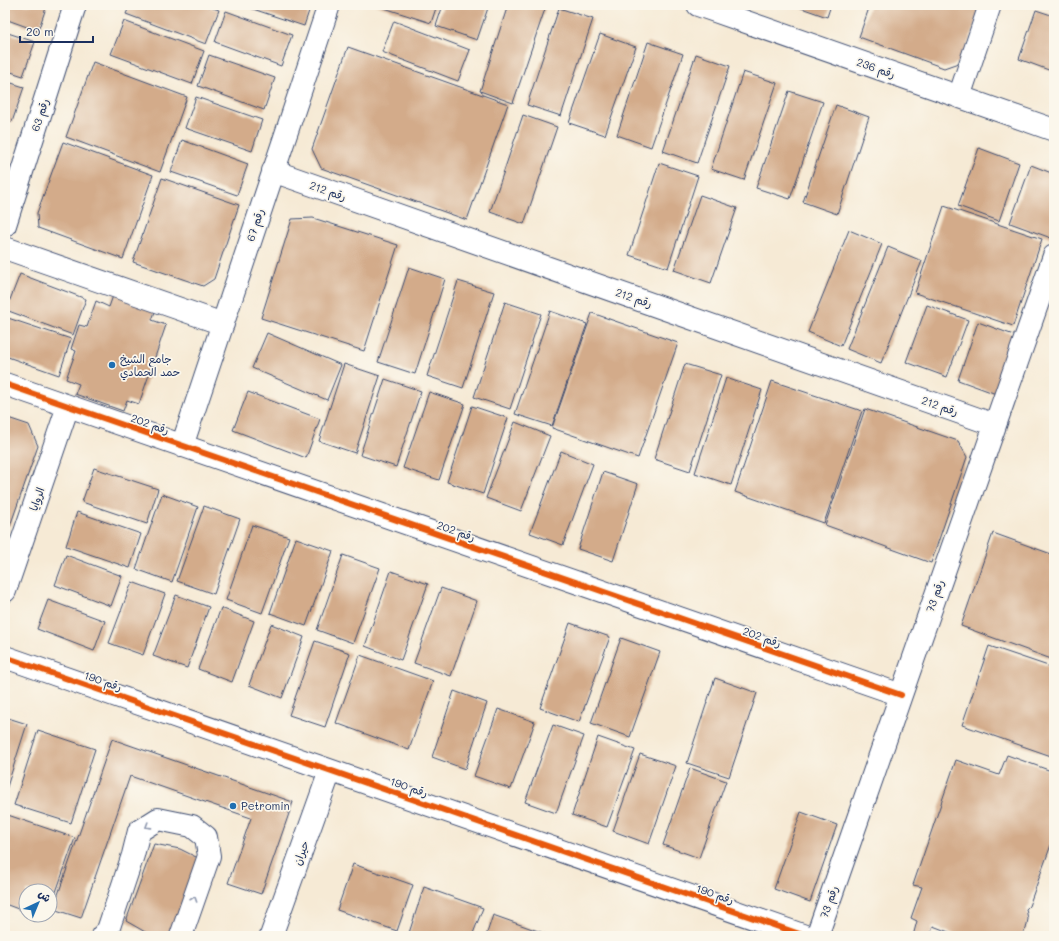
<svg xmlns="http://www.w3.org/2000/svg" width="1059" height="941" font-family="Mali,'Playpen Sans Arabic',sans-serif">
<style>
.building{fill:#d3ab8a}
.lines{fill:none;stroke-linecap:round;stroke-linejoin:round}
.minor-casing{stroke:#3c4b70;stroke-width:24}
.minor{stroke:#fff;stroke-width:22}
.cycleway-casing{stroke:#fbf7ec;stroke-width:8}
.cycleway{stroke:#e8590c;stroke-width:6}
.oneway{stroke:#8d97ae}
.poi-dot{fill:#1f6fb2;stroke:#fbf7ec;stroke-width:1.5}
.labels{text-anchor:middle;stroke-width:3.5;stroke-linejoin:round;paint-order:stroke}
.street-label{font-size:11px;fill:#1b2f5e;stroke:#fbf7ec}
.poi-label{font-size:11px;fill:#1b2f5e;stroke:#fbf7ec;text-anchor:start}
</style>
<rect width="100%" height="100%" fill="#fbf7ec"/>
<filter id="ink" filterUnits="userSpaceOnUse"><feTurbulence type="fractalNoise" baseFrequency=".025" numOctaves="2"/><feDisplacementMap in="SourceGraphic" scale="8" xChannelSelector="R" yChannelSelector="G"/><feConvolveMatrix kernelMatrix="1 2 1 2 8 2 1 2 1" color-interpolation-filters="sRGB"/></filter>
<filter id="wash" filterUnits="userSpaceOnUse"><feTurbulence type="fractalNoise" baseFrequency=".012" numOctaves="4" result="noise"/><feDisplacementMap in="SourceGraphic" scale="16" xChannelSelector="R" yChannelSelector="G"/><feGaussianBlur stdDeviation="0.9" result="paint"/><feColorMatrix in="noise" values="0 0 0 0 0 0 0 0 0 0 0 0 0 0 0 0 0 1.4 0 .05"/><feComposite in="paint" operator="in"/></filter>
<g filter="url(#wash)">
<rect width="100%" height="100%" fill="#f6ead5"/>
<g id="blocks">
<!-- building -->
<path class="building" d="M5 5H47L38 31 5 19Z
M130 5H204L219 10 206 44 126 14Z
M241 5H311L304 26Z
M375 5H437L431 23Z
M443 5H489L477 40 436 26Z
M508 5 546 6 513 103 480 91Z
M793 5H831L827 17Z
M870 5H982L961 62 944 68 859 37Z
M559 8 593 19 561 116 527 105Z
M1036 10 1054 16V72L1019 59Z
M226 11 292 35 281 66 215 42Z
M124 21 204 51 192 84 111 54Z
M394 21 470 50 458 81 382 52Z
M5 32 35 42 23 76 5 70Z
M600 34 636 47 605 135 569 123Z
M648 42 683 54 651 147 617 135Z
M348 47 508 104 467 220 321 168 312 149Z
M696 54 730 66 697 163 663 151Z
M209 55 275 78 264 110 198 86Z
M93 62 187 97 160 172 66 137Z
M743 72 777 83 744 180 711 169Z
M5 81 24 87 12 122 5 119Z
M789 91 823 102 790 199 756 188Z
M196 97 262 120 252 151 185 128Z
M836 105 869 117 837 214 803 202Z
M523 115 557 127 524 224 490 212Z
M182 140 248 164 237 195 171 172Z
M63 142 153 175 123 259 38 228 37 213Z
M979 148 1019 163 999 221 958 206Z
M659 163 698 176 668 268 629 255Z
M1031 165 1054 174V228L1051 238 1010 223Z
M162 178 239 205 214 279 203 286 133 262Z
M700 195 737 208 711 283 674 270Z
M944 206 1042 239 1013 326 915 293Z
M313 218 398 245 364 351 261 318 292 219Z
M849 230 882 244 841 346 808 332Z
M888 247 922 261 881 363 847 349Z
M409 267 445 279 415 374 378 362Z
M20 274 86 299 73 335 6 310Z
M458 281 494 292 463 388 427 376Z
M114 293 156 309 152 320 166 325 139 404 127 400 123 411 75 394 79 384 66 379 76 351 71 349 79 325 87 327 96 301 109 307Z
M505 302 541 314 510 409 474 397Z
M927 305 968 320 947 377 906 362Z
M550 311 587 324 552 426 515 414Z
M592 313 678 343 638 458 552 428Z
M5 317 71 339 59 375 5 356Z
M978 322 1019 337 999 395 958 380Z
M267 333 341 365 327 400 252 368Z
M344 364 380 376 355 453 319 441Z
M685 364 721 375 690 471 654 459Z
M726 378 762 390 731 485 695 473Z
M385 379 421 391 396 467 360 455Z
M772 381 862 411 824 523 735 492Z
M248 392 320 419 306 458 233 430Z
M429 392 465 404 439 480 403 468Z
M472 406 508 418 483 494 447 482Z
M865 409 958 441 967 457 931 563 825 525Z
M5 417 29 425 38 446 10 526 5 524Z
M515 422 550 436 521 511 486 498Z
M561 451 593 464 563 545 530 533Z
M94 468 158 489 147 524 82 502Z
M603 472 638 484 613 561 578 549Z
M162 494 198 507 172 582 136 569Z
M204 506 240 519 214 594 177 581Z
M77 512 141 534 130 568 66 546Z
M252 525 289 537 262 613 226 600Z
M993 533 1054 555V660L961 626Z
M296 538 333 551 306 626 270 613Z
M66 555 122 576 111 606 55 585Z
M343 555 380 568 353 643 317 630Z
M391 571 428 584 401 660 365 646Z
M132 582 165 594 143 655 109 643Z
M441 588 477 601 451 676 414 663Z
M176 595 209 607 187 668 153 656Z
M48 600 105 621 94 651 37 629Z
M221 608 254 621 232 682 198 669Z
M570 623 610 637 579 722 540 708Z
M271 624 304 637 282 698 249 685Z
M621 638 660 652 630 737 591 723Z
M315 641 350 653 325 727 289 715Z
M989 646 1054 668V757L962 725Z
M360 655 433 681 409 750 336 723Z
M715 678 757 693 729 777 687 763Z
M454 691 487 703 465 769 432 757Z
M498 709 535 722 511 789 474 776Z
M5 717 27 724 5 793Z
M553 725 584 736 556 813 525 802Z
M38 730 95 749 71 823 14 805Z
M598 737 635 750 607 827 572 815Z
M112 739 293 802 261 894 228 883 251 818 130 776 81 918 53 909Z
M640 754 676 766 649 844 613 831Z
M1007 755 1054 772V843L1052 842 1029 906 1026 909 1028 919 1026 929 1020 936H959L933 926 930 936H913L917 921 911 918 922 887 913 885 956 760 999 775Z
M690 768 726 781 699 858 663 845Z
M801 812 837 825 810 902 774 889Z
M5 814 75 838 50 909V891H26V912L5 904Z
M154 844 180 849 200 859 170 936 147 933 126 921Z
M353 864 413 885 397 931 337 910Z
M424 887 483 908 472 936H418L409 933Z
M493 915 552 936H486Z"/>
</g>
</g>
<g filter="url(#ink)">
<use href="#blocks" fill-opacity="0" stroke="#3c4b70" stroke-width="1"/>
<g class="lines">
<defs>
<path id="minor" d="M698 5 1054 130
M959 97 990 5
M273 171 995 425
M5 225 75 5
M5 248 223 324
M5 384 901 695
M182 446 329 5
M5 591 68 406
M5 657 805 936
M102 936 108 930 133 855 139 831 158 819 192 826 206 837 209 856 181 936
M271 936 330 771
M817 936 1054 256"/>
</defs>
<!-- minor casing -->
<use href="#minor" class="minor-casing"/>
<!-- minor -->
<use href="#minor" class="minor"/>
<defs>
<path id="cycleway" d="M5 384 901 695
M5 657 805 936"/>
</defs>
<!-- cycleway casing -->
<use href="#cycleway" class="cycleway-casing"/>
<!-- cycleway -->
<use href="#cycleway" class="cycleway"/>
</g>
<!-- one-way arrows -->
<defs><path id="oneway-chevron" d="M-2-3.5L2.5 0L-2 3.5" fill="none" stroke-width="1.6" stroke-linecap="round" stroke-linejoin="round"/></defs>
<g class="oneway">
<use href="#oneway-chevron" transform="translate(148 826) rotate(148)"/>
<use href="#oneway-chevron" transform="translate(194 899) rotate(-71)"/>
</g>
</g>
<!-- markers -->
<g class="poi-dot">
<circle cx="112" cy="365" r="4"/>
<circle cx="233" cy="806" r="4"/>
</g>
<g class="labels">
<!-- street labels -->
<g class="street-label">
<text transform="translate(876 68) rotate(19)" y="4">رقم 236</text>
<text transform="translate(40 115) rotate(-72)" y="4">رقم 63</text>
<text transform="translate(328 191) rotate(19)" y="4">رقم 212</text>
<text transform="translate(255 225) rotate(-72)" y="4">رقم 67</text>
<text transform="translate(634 298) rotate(19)" y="4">رقم 212</text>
<text transform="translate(940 406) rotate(19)" y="4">رقم 212</text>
<text transform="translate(150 424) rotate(19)" y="4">رقم 202</text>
<text transform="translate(37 499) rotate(-71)" y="4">الروايا</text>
<text transform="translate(456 531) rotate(19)" y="4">رقم 202</text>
<text transform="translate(935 596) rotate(-71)" y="4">رقم 73</text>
<text transform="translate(762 637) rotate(19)" y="4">رقم 202</text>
<text transform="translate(103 681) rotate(19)" y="4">رقم 190</text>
<text transform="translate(409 787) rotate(19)" y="4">رقم 190</text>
<text transform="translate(301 853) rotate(-70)" y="4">حيران</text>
<text transform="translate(715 894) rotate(19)" y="4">رقم 190</text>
<text transform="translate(829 902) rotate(-71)" y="4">رقم 73</text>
</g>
<!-- poi labels -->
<g class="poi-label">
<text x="120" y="363">جامع الشيخ<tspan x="120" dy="13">حمد الحمادي</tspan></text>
<text x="241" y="810">Petromin</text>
</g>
</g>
<!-- margin -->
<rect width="1059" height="941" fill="none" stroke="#fbf7ec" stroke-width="20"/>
<!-- north arrow -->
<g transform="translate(38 903) rotate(44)"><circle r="19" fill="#fbf7ec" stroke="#a1a7b3"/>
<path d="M0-3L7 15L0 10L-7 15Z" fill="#1f6fb2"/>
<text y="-6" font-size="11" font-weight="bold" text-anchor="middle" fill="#1b2f5e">ش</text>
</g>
<!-- scale -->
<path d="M20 36v6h73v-6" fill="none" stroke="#1b2f5e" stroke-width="2"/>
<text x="26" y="36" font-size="12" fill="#1b2f5e" stroke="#fbf7ec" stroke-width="3" paint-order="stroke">20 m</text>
</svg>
